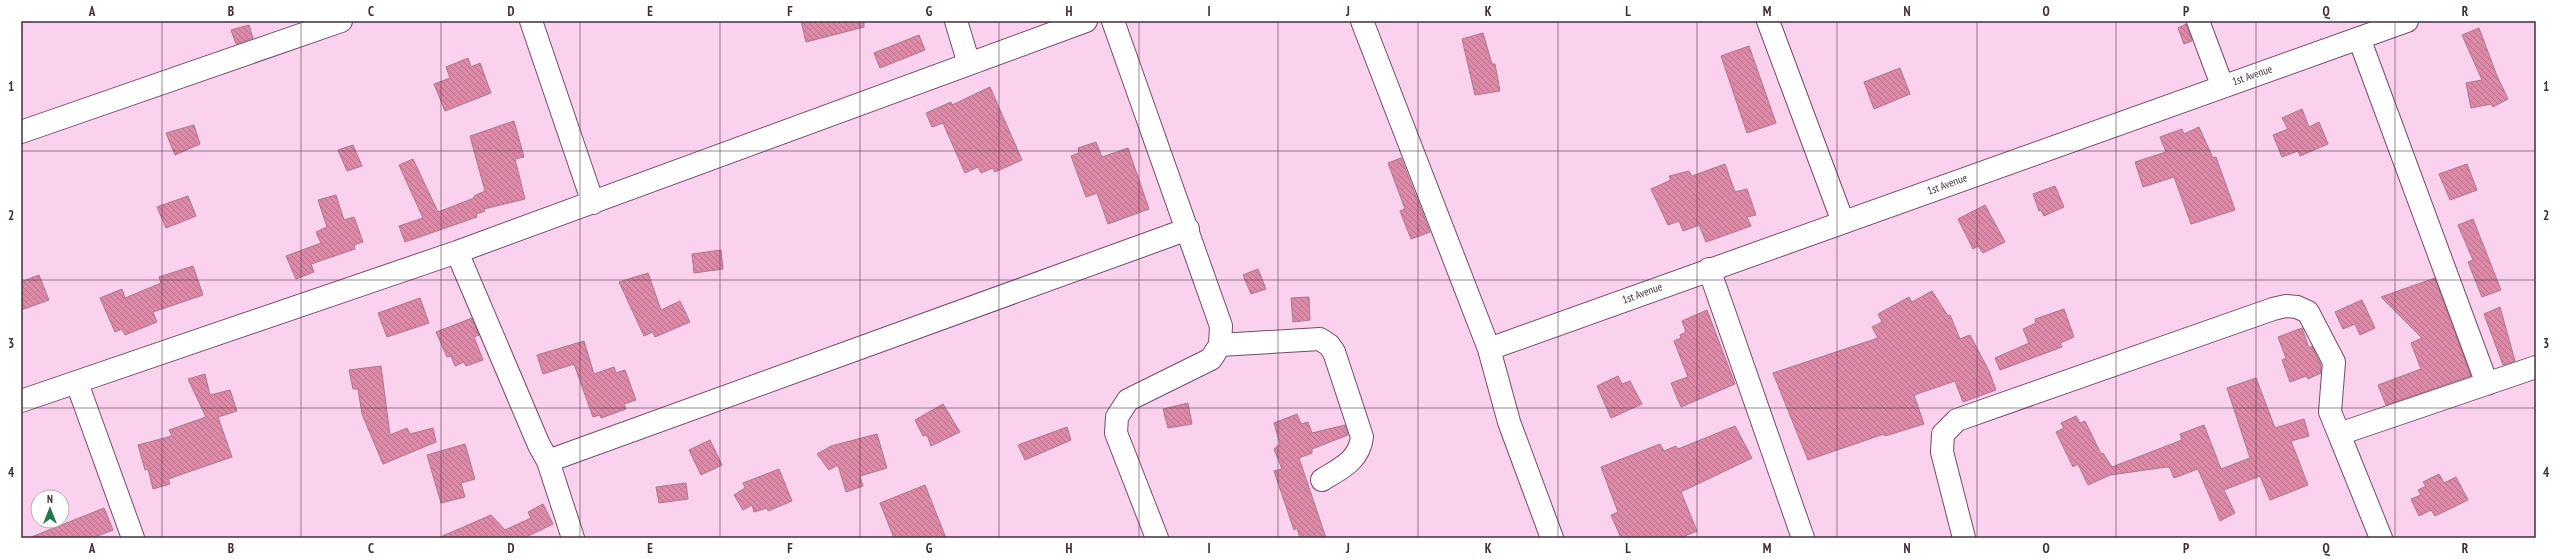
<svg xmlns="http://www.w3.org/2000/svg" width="2557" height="559" font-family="'PT Sans Narrow',sans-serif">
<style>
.building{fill:url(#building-back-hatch);stroke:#ad778a}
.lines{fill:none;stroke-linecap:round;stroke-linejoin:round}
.minor-casing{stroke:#744a69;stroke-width:24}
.minor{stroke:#fff;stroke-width:22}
.grid{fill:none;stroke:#412e3c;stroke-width:1;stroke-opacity:0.55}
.labels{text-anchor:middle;stroke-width:3;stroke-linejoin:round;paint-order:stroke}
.street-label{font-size:11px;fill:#412e3c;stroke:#fff}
.neatline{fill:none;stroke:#412e3c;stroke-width:1.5}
.grid-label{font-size:13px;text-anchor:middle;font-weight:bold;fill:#412e3c}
</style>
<defs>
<pattern id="building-back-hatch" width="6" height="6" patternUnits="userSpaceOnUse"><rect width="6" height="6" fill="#e088a8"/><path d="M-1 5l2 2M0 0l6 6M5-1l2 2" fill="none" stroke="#b7708a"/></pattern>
</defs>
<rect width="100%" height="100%" fill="#fad2ee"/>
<!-- building -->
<path class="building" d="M801 21H864V27L806 42Z
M2186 24 2192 41 2184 44 2178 28Z
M249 25 253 38 236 44 231 30Z
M2479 28 2497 76 2508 99 2493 107 2491 104 2471 108 2466 83 2482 80 2462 35Z
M1483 33 1492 64H1495L1500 91 1475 95 1462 39Z
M919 35 925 50 880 68 874 53Z
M1749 46 1776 123 1747 133 1721 56Z
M468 58 471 67 480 63 491 93 445 111 434 84 450 78 446 67Z
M1900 68 1910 94 1874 109 1864 82Z
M990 87 1022 160 995 172 993 168 981 173 978 167 965 173 943 123 932 127 926 113 951 102 952 105Z
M2302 109 2309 127 2319 122 2328 144 2300 156 2298 151 2282 157 2273 135 2288 129 2282 118Z
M514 121 524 157 515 159 525 199 484 209 485 211 476 214 477 217 405 242 399 226 423 218 399 165 413 159 438 212 474 198V196L485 191 470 136Z
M194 125 200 144 175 155 166 133Z
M2199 127 2213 158 2216 157 2235 210 2191 224 2174 177 2143 187 2135 162 2166 152 2160 137 2182 129 2184 134Z
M1096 142 1102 157 1128 148 1149 209 1108 224 1097 193 1086 197 1071 156 1079 153 1078 148Z
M353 145 362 166 347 171 338 150Z
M1401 158 1430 232 1411 239 1400 211 1405 209 1388 163Z
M1725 164 1735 192 1747 189 1756 215 1747 217 1751 226 1706 242 1699 225 1683 231 1679 221 1668 225 1651 189 1671 180 1669 176 1689 171 1692 176Z
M2467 164 2477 190 2450 200 2439 174Z
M2055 186 2064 207 2044 216 2041 210 2039 211 2033 194Z
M336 195 344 220 354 217 363 242 354 245 355 249 311 264 314 272 296 279 286 256 321 243 316 232 327 227 318 200Z
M188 196 196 216 166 228 157 207Z
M1985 205 2005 242 1983 253 1978 246 1973 249 1958 219Z
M2473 219 2501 290 2482 297 2468 262 2473 260 2458 225Z
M721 250 723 269 694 273 692 254Z
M193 266 203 295 153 312 157 322 125 335 122 329 115 332 100 298 122 289 125 298 161 283 159 277Z
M1258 269 1266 289 1251 294 1243 275Z
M648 273 661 310 680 301 690 322 655 337 653 332 644 336 619 282Z
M39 275 49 300 21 310V282Z
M2435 278 2471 376 2386 405 2378 385 2421 369 2411 343 2422 338 2381 297Z
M1932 291 1948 316 1950 315 1960 339 1970 335 1989 371 1996 390 1963 402 1955 381 1914 395 1924 424 1885 436 1884 434 1808 460 1773 373 1878 338 1872 327 1882 322 1878 314 1909 297 1912 302Z
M1309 297 1310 320 1293 322 1291 298Z
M420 298 429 323 387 337 378 313Z
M2362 300 2375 328 2360 335 2355 324 2343 329 2335 312Z
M2500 307 2515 361 2503 365 2484 314Z
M2064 309 2074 337 2060 343 2062 347 2000 370 1995 358 2029 343 2023 329 2036 323 2035 319Z
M1707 310 1735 384 1681 407 1671 383 1688 377 1674 341 1681 338 1680 335 1686 332 1682 321Z
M472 318 479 335 474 337 483 360 466 366 464 362 455 366 451 356 447 357 436 332Z
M2302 328 2309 348 2312 346 2321 365V373L2308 379 2306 376 2290 382 2282 360 2286 358 2278 337Z
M584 341 594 374 614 367 616 373 625 370 636 400 624 404 626 409 601 418 600 415 593 417 574 364 543 374 537 355Z
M381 366 390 435 407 428 410 434 433 428 436 442 383 464 362 414 358 389H353L349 370Z
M205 374 210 395 230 390 237 411 218 417 232 457 168 479 170 484 153 489 148 469 145 470 138 445 172 436 169 430 206 417 188 379Z
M1618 376 1622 384 1630 381 1642 404 1611 418 1597 386Z
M2256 378 2275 428 2304 419 2309 436 2291 441 2308 485 2270 500 2260 476 2224 490 2235 513 2220 521 2198 469 2174 478 2170 468 2167 467 2110 475 2088 485 2078 464 2073 467 2056 432 2064 428 2061 423 2076 416 2080 423 2085 421 2101 454 2103 453 2112 467 2182 440 2180 434 2204 425 2221 469 2250 458 2227 388Z
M1188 403 1192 424 1168 428 1163 409Z
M943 404 960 432 931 446 927 435 923 436 915 420Z
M1297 414 1301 424 1308 422 1312 433 1345 425 1348 435 1312 449V453L1299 458 1326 538H1300L1297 528 1294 530 1274 471 1282 469 1274 449 1280 444 1274 423Z
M1735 426 1752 458 1681 492 1697 531 1680 538H1621L1611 515 1618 512 1601 467 1660 444 1664 451 1676 446 1678 449Z
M1067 427 1071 440 1025 460 1018 445Z
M877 434 887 468 860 476 863 486 846 492 838 465 829 470 817 454 831 446Z
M710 440 722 465 701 475 689 450Z
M465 444 475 479 461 483 465 497 441 503 427 455Z
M779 469 792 501 768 511 767 508 754 512 752 505 743 510 734 495 745 488 743 483Z
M2439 474 2444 483 2456 477 2468 500 2435 516 2431 510 2419 516 2411 499 2421 495 2418 490 2426 486 2423 482Z
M686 483 688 499 659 503 656 487Z
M925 485 946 538H894L880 503Z
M543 504 553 524 524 538H438L491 515 505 530 531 518 528 512Z
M104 508 113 530 92 538H29Z"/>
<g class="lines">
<defs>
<path id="minor" d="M531 21 593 203
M956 21 969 64
M1113 21 1221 326 1220 345 1211 359 1128 400 1117 417 1116 433 1157 538
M1362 21 1489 349 1509 422 1552 538
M1768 21 1843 222
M2198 21 2222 85
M2359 38 2487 384
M21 132 341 21
M457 252 539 445 548 461 1188 229
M1709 269 1803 538
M1220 345 1320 339 1329 345 1334 352 1362 437C1359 461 1341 468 1322 480
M1489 349 2407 21
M77 383 133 538
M21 401 457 252 1086 21
M2339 434 2381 538
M548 461 573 538
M1964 538 1942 452 1943 434 1957 420 2273 309 2286 306 2297 307 2308 312 2334 362 2330 412 2339 434 2536 367"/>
</defs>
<!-- minor casing -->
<use href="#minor" class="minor-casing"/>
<!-- minor -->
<use href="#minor" class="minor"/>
</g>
<!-- grid -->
<path class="grid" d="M162 21V538M301 21V538M441 21V538M580 21V538M720 21V538M860 21V538M999 21V538M1139 21V538M1278 21V538M1418 21V538M1558 21V538M1697 21V538M1837 21V538M1977 21V538M2116 21V538M2256 21V538M2395 21V538M21 151H2536M21 280H2536M21 408H2536"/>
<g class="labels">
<!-- street labels -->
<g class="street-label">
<text transform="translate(2252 75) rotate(-19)" y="4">1st Avenue</text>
<text transform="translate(1947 184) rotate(-20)" y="4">1st Avenue</text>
<text transform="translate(1642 293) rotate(-20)" y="4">1st Avenue</text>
</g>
</g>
<!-- border -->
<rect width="2557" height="559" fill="none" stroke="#ffffff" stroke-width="44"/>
<!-- north arrow -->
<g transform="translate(50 509)"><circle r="19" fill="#ffffff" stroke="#b3abb1"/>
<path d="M0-3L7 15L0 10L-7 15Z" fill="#22794d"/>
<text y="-6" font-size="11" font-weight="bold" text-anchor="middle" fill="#412e3c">N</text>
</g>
<rect x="22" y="22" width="2513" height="515" class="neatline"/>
<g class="grid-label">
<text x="92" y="16">A</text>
<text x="231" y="16">B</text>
<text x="371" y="16">C</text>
<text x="511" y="16">D</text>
<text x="650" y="16">E</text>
<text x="790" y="16">F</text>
<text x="929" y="16">G</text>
<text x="1069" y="16">H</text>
<text x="1209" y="16">I</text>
<text x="1348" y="16">J</text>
<text x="1488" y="16">K</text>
<text x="1628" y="16">L</text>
<text x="1767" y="16">M</text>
<text x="1907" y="16">N</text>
<text x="2046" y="16">O</text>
<text x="2186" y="16">P</text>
<text x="2326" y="16">Q</text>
<text x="2465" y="16">R</text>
<text x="11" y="91">1</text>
<text x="2546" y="91">1</text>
<text x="11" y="220">2</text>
<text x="2546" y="220">2</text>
<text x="11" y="348">3</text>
<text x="2546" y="348">3</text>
<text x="11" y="477">4</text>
<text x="2546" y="477">4</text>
<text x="92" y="553">A</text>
<text x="231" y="553">B</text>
<text x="371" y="553">C</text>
<text x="511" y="553">D</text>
<text x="650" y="553">E</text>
<text x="790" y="553">F</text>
<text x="929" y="553">G</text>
<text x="1069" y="553">H</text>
<text x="1209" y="553">I</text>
<text x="1348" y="553">J</text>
<text x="1488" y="553">K</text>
<text x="1628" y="553">L</text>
<text x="1767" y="553">M</text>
<text x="1907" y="553">N</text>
<text x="2046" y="553">O</text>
<text x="2186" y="553">P</text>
<text x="2326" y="553">Q</text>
<text x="2465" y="553">R</text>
</g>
</svg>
